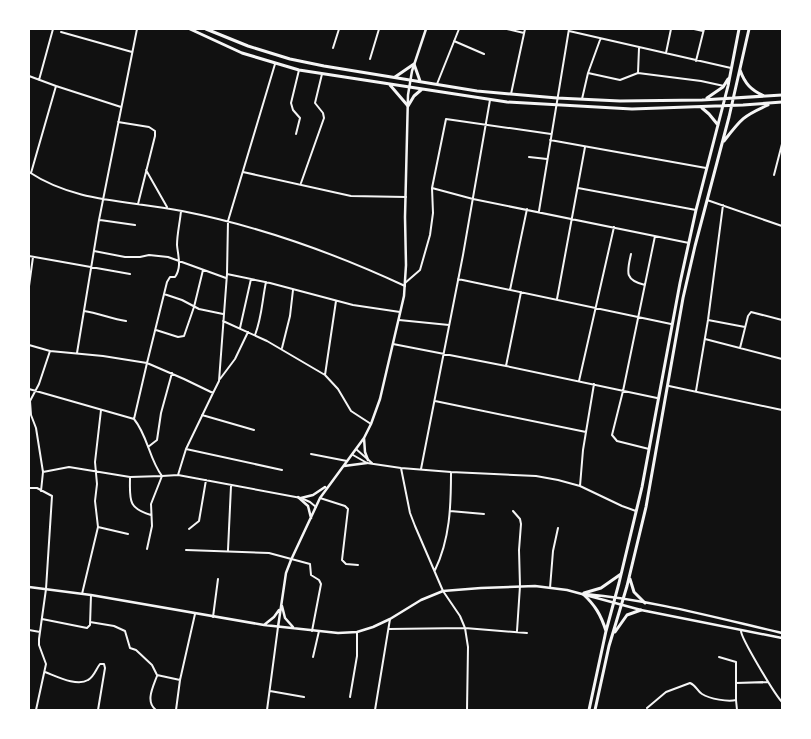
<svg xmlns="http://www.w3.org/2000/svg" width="811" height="739" font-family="Commissioner,sans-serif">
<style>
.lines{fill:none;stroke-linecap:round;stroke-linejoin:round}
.minor{stroke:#f5f5f5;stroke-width:2}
.tertiary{stroke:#f5f5f5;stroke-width:2.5}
.primary{stroke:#f5f5f5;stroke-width:3}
</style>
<rect width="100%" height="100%" fill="#111"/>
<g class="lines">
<!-- minor -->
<path class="minor" d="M507 29 524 33
M694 29 703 31
M569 31 731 68
M61 32 132 52
M454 41 484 54
M333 48 339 29
M666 53 671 29
M370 59 379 29
M696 61 704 29
M588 73 620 80 638 73 701 81 724 86
M638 73 639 48
M29 76 56 86
M39 80 53 29
M437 84 459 29
M511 94 525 29
M582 99 588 73 600 40
M118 122 149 127 155 131V136L138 204
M296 134 300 118 293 110 291 103 299 70
M550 140 706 168
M529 157 547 159
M146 170 167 207
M29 172C76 203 128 200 182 211 258 226 334 253 405 286
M243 172 351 196 406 197
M31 173 56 86 121 107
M774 175 782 144
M301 183 324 118 323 113 315 103 322 74
M432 188 473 199 689 243
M578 188 696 210
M707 200 782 226
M539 211 569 29
M100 220 135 225
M94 251 125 257H140L149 255 168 257 226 278
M631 254C627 272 624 280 645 285
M29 256 130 274
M227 274 270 283 353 305 400 312
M458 279 671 324
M405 283 420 270 430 235 433 213 432 188 446 119 551 134
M29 286 33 257
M510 290 527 209
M164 294 182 300 199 309 223 314
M557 299 585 147
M84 311C99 313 111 319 126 321
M399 320 449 325
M708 320 745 327
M223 321 267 341 325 375 338 389 351 411 371 424
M240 328 251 279
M156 330 178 337 184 336 194 307 203 270
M255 335C262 317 262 301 266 282
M705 339 782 359
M393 344 506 366 657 398
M29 345 50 351
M282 348 290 316 293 290
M740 348 748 316 751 312 782 320
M77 353 99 220 137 29
M506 366 521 292
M325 375 336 301
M220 379 235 359 248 332
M579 381 614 227
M669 386 782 410
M29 389 134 419C148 436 149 459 162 476L178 475 301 498 310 502 316 507
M696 391 708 320 723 205
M213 393 219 381 227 274 228 221 275 64
M435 401 586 432
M202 415 254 430
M148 447 157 440 161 413 172 373
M186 449 282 470
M356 449 372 463
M649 449 617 441 612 435 623 391 655 236
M311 454 347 461
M353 455 367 463 401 468 451 472 536 476 558 480 580 486 622 506 636 511
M401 468 410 513 415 526 443 591 460 616 465 628 468 647 467 710
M421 469 463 255 490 100
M43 472 36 428 31 415 30 401 39 384 50 351 103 356 147 363 134 419
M178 475 186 449 213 393 184 379 147 363 167 282 170 277H175C182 267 178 256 177 245 177 234 180 222 181 211
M130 477C130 499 127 508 151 515
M580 486 583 450 594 384
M29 488H37L52 496 46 589 39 639V645L46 664 36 710
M41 491 43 472 69 467 130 477 162 476 151 504 152 526 147 549
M320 498 345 506 348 509 342 560 346 564 358 565
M450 511 484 514
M513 511 520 519 521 524 519 550 520 586 517 631
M98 527 128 534
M189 529 199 521 206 480
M186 550 269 553 310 564 311 575 319 580 321 584 312 631
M228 550 231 486
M435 570C450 539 451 506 451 472
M550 588 553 551 558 528
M82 594 98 527 95 501 97 484 95 462 101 410
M213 617 218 579
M42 619 87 628 90 625 91 595
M90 622 114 626 125 631 130 648 136 650 152 665 157 675 180 680
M389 629 465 628 527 633
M29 630 40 632
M741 631C741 638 775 695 782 702
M313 657 319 631
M719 657 736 662V683
M45 672C56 676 77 687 88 680 94 677 96 669 100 664H104L105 668 98 710
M270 691 304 697
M350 697 357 656V633
M736 700V683L768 682
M647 708 666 692 690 683C696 685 697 691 702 694 710 699 728 702 736 700L737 710
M156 710C145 702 153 687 157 676
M176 710 180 680 195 614
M267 710 278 627
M375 710 390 619"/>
<!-- tertiary -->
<path class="tertiary" d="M364 438 365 452 368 460
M344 466 367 463
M298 497 308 506 311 518
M301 498 313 495 325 487
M29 587 91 595 264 625 338 633 357 632 373 627 390 619 421 600 443 591 481 588 535 586 567 590 641 610 782 638
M585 594C652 600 717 618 782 633
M282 606 285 618 293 627
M264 625 274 617 279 610
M278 627 286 573 291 560 320 498 364 438 371 424 380 399 404 296 406 265 405 217 408 95 412 71 426 29"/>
<!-- primary -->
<path class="primary" d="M190 29 242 53 299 70 507 102 632 109 743 105 782 102
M206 29 248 46 290 59 324 66 477 91 557 98 620 101 702 100 782 95
M740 70C745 84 751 90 764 96
M395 77 414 64 420 81
M390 85 408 106 414 96 421 90
M707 98 723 87 728 79
M702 108 709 114 718 125
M724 141C741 119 743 116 768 105
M630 579 634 592 645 603
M584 593 601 588 621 574
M583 594C595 605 601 615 606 631
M615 632 627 615 641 610
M589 710 606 631 619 583 642 487 680 283 696 210 728 86 739 29
M595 710 609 646 627 586 646 507 683 298 695 246 729 117 749 29"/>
</g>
<!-- border -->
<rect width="811" height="739" fill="none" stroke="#ffffff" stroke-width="60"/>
</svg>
